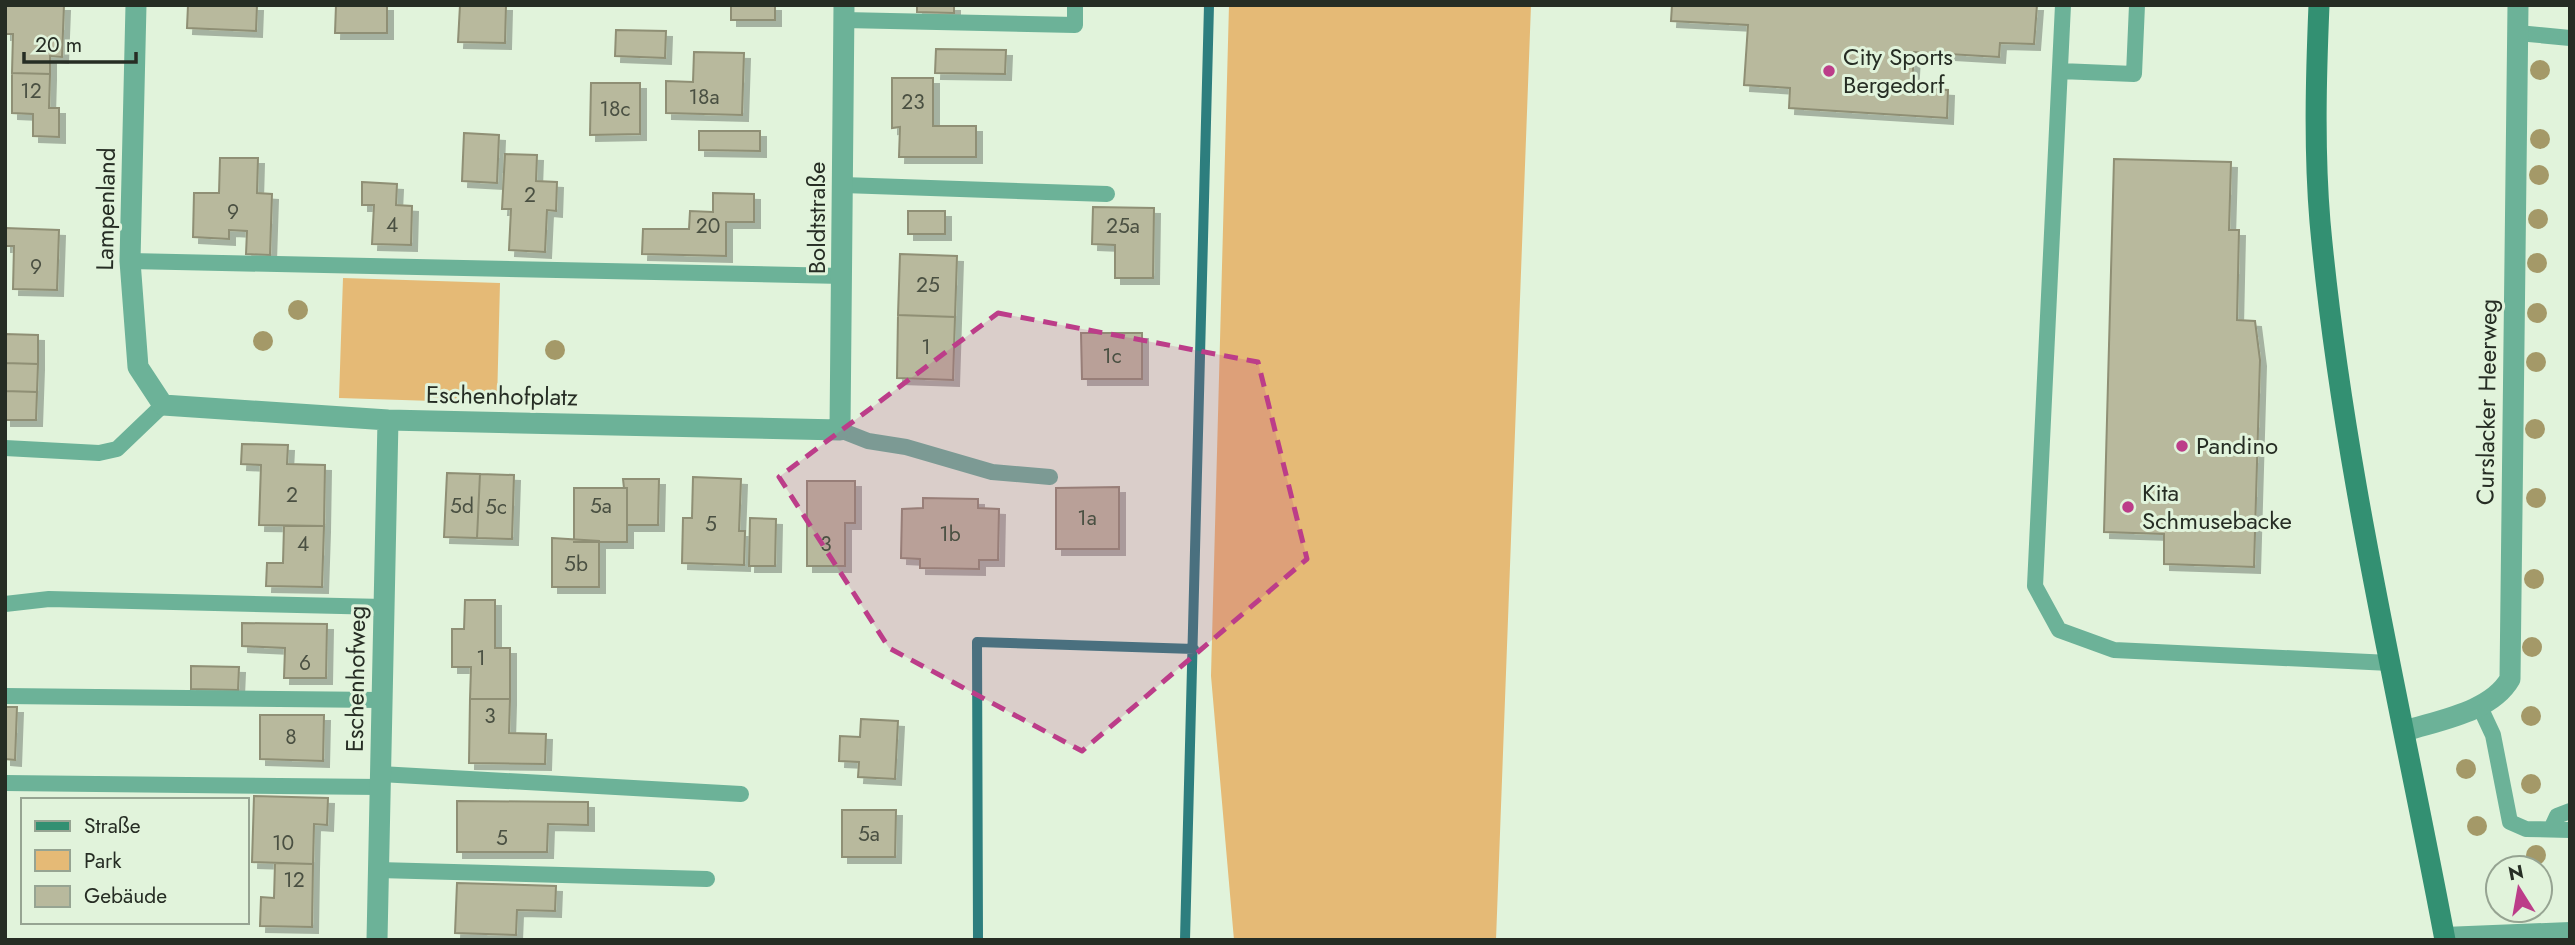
<svg xmlns="http://www.w3.org/2000/svg" width="2575" height="945" font-family="Jost,sans-serif">
<style>
.green{fill:#e5ba76}
.lines{fill:none;stroke-linecap:round;stroke-linejoin:round}
.stream{stroke:#2d7e7e;stroke-width:10}
.building{fill:#b8b99d;stroke:#8f8f74;stroke-width:2;filter:url(#shadow)}
.lane{stroke:#6cb298;stroke-width:16}
.street{stroke:#6cb298;stroke-width:21}
.secondary{stroke:#339072;stroke-width:21}
.tree{fill:#a49968}
.marked{fill:#bc3d89;fill-opacity:0.2;stroke:#bc3d89;stroke-width:5;stroke-dasharray:14 9;stroke-linejoin:round}
.poi-dot{fill:#bc3d89;stroke:#e1f3db;stroke-width:2.5}
.labels{text-anchor:middle;stroke-width:6;stroke-linejoin:round;paint-order:stroke}
.number-label{font-size:21px;fill:#4a5042}
.poi-label{font-size:24px;fill:#262d24;stroke:#e1f3db;text-anchor:start}
.street-label{font-size:24px;fill:#262d24;stroke:#e1f3db}
</style>
<defs>
<filter id="shadow"><feDropShadow dx="6" dy="6" stdDeviation="0" flood-color="#0004"/></filter>
</defs>
<rect width="100%" height="100%" fill="#e1f3db"/>
<!-- green -->
<path class="green" d="M1229 5H1531L1496 940H1234L1211 676Z
M343 278 500 283 497 403 339 398Z"/>
<g class="lines">
<!-- stream -->
<path class="stream" d="M978 940 977 642 1194 649
M1185 940 1209 5"/>
</g>
<!-- building -->
<path class="building" d="M5 5H64L62 57 50 56V74L12 73 13 34H5Z
M188 5H257L256 31 187 28Z
M336 5H387V33H335Z
M460 5H506L505 43 458 42Z
M731 5H775V20H731Z
M917 5H954V13L917 12Z
M1672 5H2037L2034 44 2000 43 1999 57 1914 52 1912 88 1948 90 1947 118 1789 108 1790 88 1744 85 1748 25 1671 21Z
M616 30 666 31 665 58 615 56Z
M936 49 1006 50 1005 74 935 73Z
M694 52 744 53 742 115 666 113V81L693 82Z
M12 73 50 74 49 108H59V137L33 136V114L12 113Z
M892 78H933V126H976V157H899L900 127 892 128Z
M591 83H640V134L590 135Z
M699 131H760V151L699 150Z
M464 133 499 135 497 183 462 181Z
M505 154 537 155 536 181 557 182 556 211 547 210 545 252 509 250 511 209H502Z
M220 158H258L257 193 272 194 270 255 246 254 247 231 229 230V239L193 237 194 193H219Z
M2114 159 2231 162 2229 230H2239L2237 320 2255 321 2260 360 2254 567 2164 564V534L2104 532Z
M362 182 397 184 396 205 412 206 411 245 372 244 374 205H362Z
M713 193 754 194V222H726V256L642 254 643 229H689L690 211 713 212Z
M1093 207 1154 208 1153 278H1115V245L1092 244Z
M908 211H945V234H908Z
M5 228 59 230 57 290 13 289 14 246H5Z
M900 254 957 256 955 317 898 315Z
M898 315 955 317 953 380 897 378Z
M1081 333H1142V379H1082Z
M5 334 38 335V364L5 363Z
M5 363 38 364 37 392 5 391Z
M5 391 37 392 36 420H5Z
M242 444 288 445 287 464 325 465 324 526 259 525 261 465 241 464Z
M447 473 480 474 477 538 444 537Z
M480 474 514 475 512 539 477 538Z
M693 477 741 479 739 531H745L744 565 682 563 683 518H692Z
M623 479H659L658 525H627V488H624Z
M807 481H855V523H845V566H807Z
M1119 487V549H1056V488Z
M574 488H627V542H574Z
M923 498 978 499V508L999 509 998 560H979V569L920 568V559L901 558 902 509 923 508Z
M750 518 776 519 775 566H749Z
M284 526H324L322 587 266 586 267 563H283Z
M552 538 599 541V587H552Z
M465 600H495V648H510V699H470L471 667H452V629H464Z
M242 623 327 624 326 678H284L285 648 242 646Z
M191 666 239 667 238 690 191 689Z
M470 699H510L509 733 546 734 545 764 469 763Z
M5 707H17L15 760 5 759Z
M260 715H324L323 761 260 759Z
M861 719 898 721 895 779 858 777 859 762 839 761 840 736 860 737Z
M254 796 328 798 327 825 314 824 313 864 252 862Z
M457 801 588 802V825L548 824 547 852H457Z
M842 810H896L895 857H842Z
M275 863 313 864 312 927 260 926 261 897 274 898Z
M457 883 556 886 555 911 517 910 516 935 455 933Z"/>
<g class="lines">
<!-- lane -->
<path class="lane" d="M2063 5 2035 586 2059 630 2114 650 2390 663
M844 20 1075 25V5
M2518 33 2570 38
M2060 71 2134 74 2137 5
M843 185 1107 194
M130 261 843 276
M840 430 868 441 906 447 992 472 1050 477
M5 448 99 453 117 449 163 405
M5 604 49 599 384 607
M5 696 381 700
M2479 705 2493 735 2510 822 2526 829 2570 830
M380 774 741 794
M5 783 380 787
M2551 829 2557 816 2570 811
M378 870 707 879
M2444 935 2570 930"/>
<!-- street -->
<path class="street" d="M136 5 130 261 138 367 163 405 388 420 840 430 844 5
M2405 731C2439 720 2491 712 2510 679L2518 5
M377 940 388 420"/>
<!-- secondary -->
<path class="secondary" d="M2319 5C2316 77 2314 150 2320 222 2342 464 2400 701 2445 940"/>
</g>
<!-- trees -->
<g class="tree">
<circle cx="2540" cy="70" r="10"/>
<circle cx="2540" cy="139" r="10"/>
<circle cx="2539" cy="175" r="10"/>
<circle cx="2538" cy="219" r="10"/>
<circle cx="2537" cy="263" r="10"/>
<circle cx="298" cy="310" r="10"/>
<circle cx="2537" cy="313" r="10"/>
<circle cx="263" cy="341" r="10"/>
<circle cx="555" cy="350" r="10"/>
<circle cx="2536" cy="362" r="10"/>
<circle cx="2535" cy="429" r="10"/>
<circle cx="2536" cy="498" r="10"/>
<circle cx="2534" cy="579" r="10"/>
<circle cx="2532" cy="647" r="10"/>
<circle cx="2531" cy="716" r="10"/>
<circle cx="2466" cy="769" r="10"/>
<circle cx="2531" cy="784" r="10"/>
<circle cx="2477" cy="826" r="10"/>
<circle cx="2536" cy="855" r="10"/>
</g>
<!-- marked area -->
<path class="marked" d="M998 313 1258 362 1307 559 1082 751 889 648 779 477Z"/>
<!-- markers -->
<g class="poi-dot">
<circle cx="1829" cy="71" r="7"/>
<circle cx="2182" cy="446" r="7"/>
<circle cx="2128" cy="507" r="7"/>
</g>
<g class="labels">
<!-- number labels -->
<g class="number-label">
<text x="31" y="98">12</text>
<text x="704" y="104">18a</text>
<text x="913" y="109">23</text>
<text x="615" y="116">18c</text>
<text x="530" y="202">2</text>
<text x="233" y="219">9</text>
<text x="392" y="232">4</text>
<text x="708" y="233">20</text>
<text x="1123" y="233">25a</text>
<text x="36" y="274">9</text>
<text x="928" y="292">25</text>
<text x="926" y="354">1</text>
<text x="1112" y="363">1c</text>
<text x="292" y="502">2</text>
<text x="462" y="513">5d</text>
<text x="601" y="513">5a</text>
<text x="496" y="514">5c</text>
<text x="1087" y="525">1a</text>
<text x="711" y="531">5</text>
<text x="950" y="541">1b</text>
<text x="303" y="551">4</text>
<text x="826" y="551">3</text>
<text x="576" y="571">5b</text>
<text x="481" y="665">1</text>
<text x="305" y="670">6</text>
<text x="490" y="723">3</text>
<text x="291" y="744">8</text>
<text x="869" y="841">5a</text>
<text x="502" y="845">5</text>
<text x="283" y="850">10</text>
<text x="294" y="887">12</text>
</g>
<!-- poi labels -->
<g class="poi-label">
<text x="1843" y="65">City Sports<tspan x="1843" dy="28">Bergedorf</tspan></text>
<text x="2196" y="454">Pandino</text>
<text x="2142" y="501">Kita<tspan x="2142" dy="28">Schmusebacke</tspan></text>
</g>
<!-- street labels -->
<g class="street-label">
<text transform="translate(106 209) rotate(-89)" y="8">Lampenland</text>
<text transform="translate(817 218) rotate(-90)" y="8">Boldtstraße</text>
<text transform="translate(502 396) rotate(1)" y="8">Eschenhofplatz</text>
<text transform="translate(2487 402) rotate(-89)" y="8">Curslacker Heerweg</text>
<text transform="translate(356 679) rotate(-89)" y="8">Eschenhofweg</text>
</g>
</g>
<!-- border -->
<rect width="2575" height="945" fill="none" stroke="#262d24" stroke-width="14"/>
<!-- legend -->
<rect x="21" y="798" width="228" height="126" fill="#e1f3db" stroke="#96a492" stroke-width="2"/>
<rect x="35" y="821" width="35" height="10" fill="#339072" stroke="#96a492" stroke-width="2"/>
<text x="84" y="833" font-size="21" fill="#262d24">Straße</text>
<rect x="35" y="850" width="35" height="21" fill="#e5ba76" stroke="#96a492" stroke-width="2"/>
<text x="84" y="868" font-size="21" fill="#262d24">Park</text>
<rect x="35" y="886" width="35" height="21" fill="#b8b99d" stroke="#96a492" stroke-width="2"/>
<text x="84" y="903" font-size="21" fill="#262d24">Gebäude</text>
<!-- north arrow -->
<g transform="translate(2519 889) rotate(349)"><circle r="33" fill="#e1f3db" stroke="#96a492" stroke-width="2"/>
<path d="M0-5L12 26L0 18L-12 26Z" fill="#bc3d89"/>
<text y="-10" font-size="19" font-weight="bold" text-anchor="middle" fill="#262d24">N</text>
</g>
<!-- scale -->
<path d="M24 52v10h112v-10" fill="none" stroke="#262d24" stroke-width="3.5"/>
<text x="35" y="52" font-size="21" fill="#262d24" stroke="#e1f3db" stroke-width="5" paint-order="stroke">20 m</text>
</svg>
